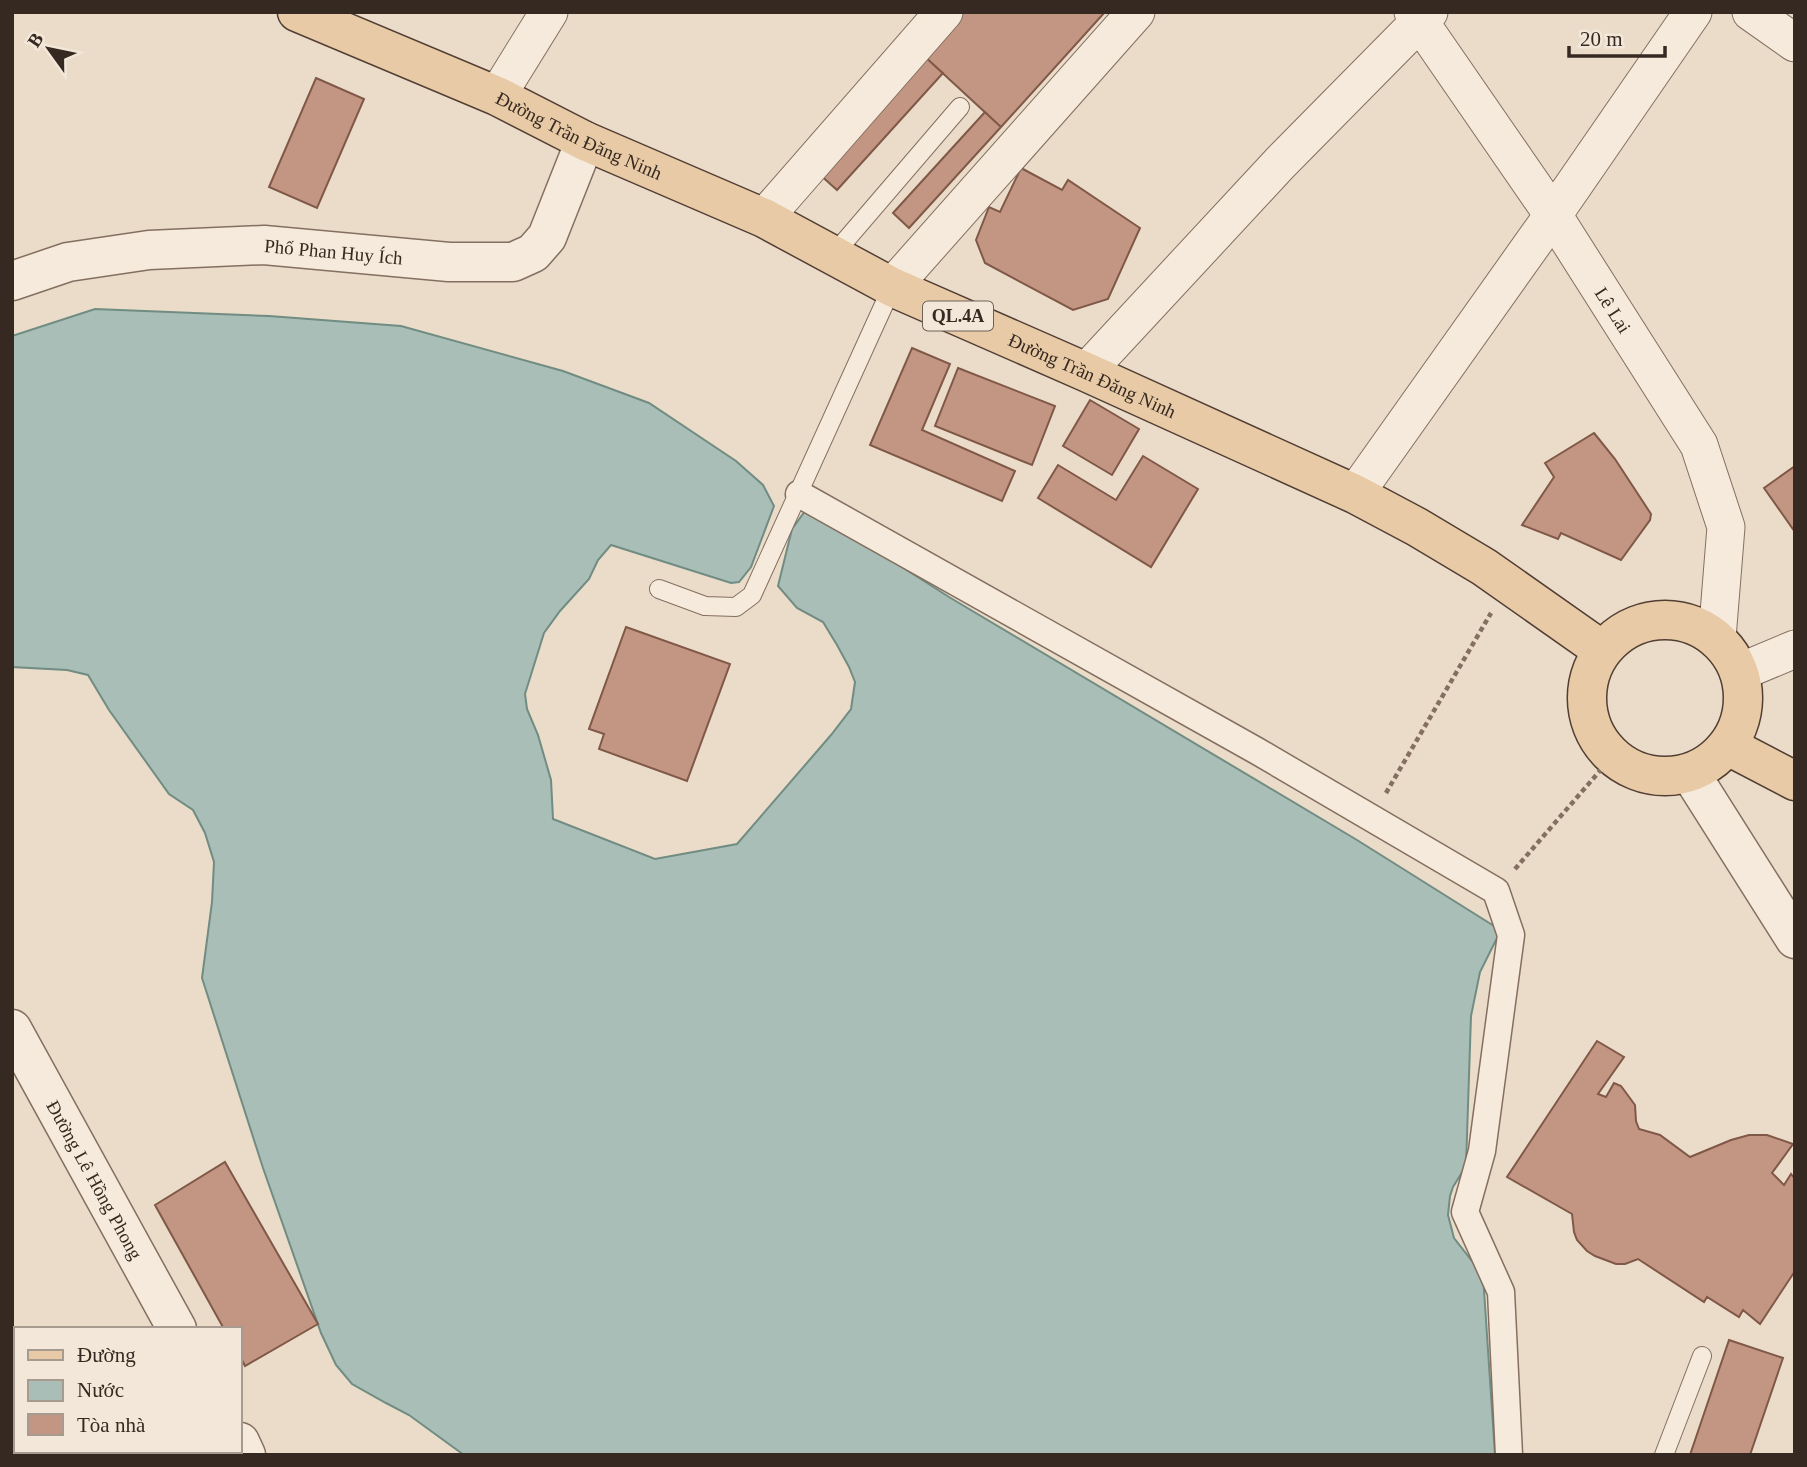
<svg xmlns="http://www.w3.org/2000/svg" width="1807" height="1467" font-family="Georgia,serif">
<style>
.water{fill:#a9beb6;stroke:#718c82;stroke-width:2}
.building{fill:#c39683;stroke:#805848;stroke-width:2}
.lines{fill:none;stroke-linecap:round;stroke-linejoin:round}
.service-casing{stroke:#846f60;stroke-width:20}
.pedestrian-casing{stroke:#846f60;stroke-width:29}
.minor-casing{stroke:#846f60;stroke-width:39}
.tertiary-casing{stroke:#846f60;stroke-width:41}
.primary-casing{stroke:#523e33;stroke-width:41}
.path{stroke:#846f60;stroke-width:4.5;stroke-dasharray:5 3.5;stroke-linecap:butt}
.service{stroke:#f5eadb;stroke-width:18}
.pedestrian{stroke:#f5eadb;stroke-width:26}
.minor{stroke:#f5eadb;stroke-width:37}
.tertiary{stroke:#f5eadb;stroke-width:38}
.primary{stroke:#e8cba6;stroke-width:38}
.labels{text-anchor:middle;stroke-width:7;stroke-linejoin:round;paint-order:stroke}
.shield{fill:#f2e7d8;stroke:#6e6258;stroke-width:2}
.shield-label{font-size:18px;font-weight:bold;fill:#362921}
.street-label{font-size:19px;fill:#362921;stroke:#f2e7d8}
</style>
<rect width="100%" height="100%" fill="#eadcc9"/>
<!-- water -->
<path class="water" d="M95 309 269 316 401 326 563 371 649 403 736 461 763 485 774 506 751 567 739 582 731 583 611 545 598 560 589 579 560 611 544 633 525 694 527 709 538 735 551 780 553 819 655 859 737 844 831 735 851 709 855 682 849 667 837 645 823 622 797 608 778 586 792 529 808 507 949 597 1357 840 1502 931 1496 940 1480 972 1471 1016 1466 1166 1453 1187 1450 1196 1448 1215 1454 1238 1483 1275 1495 1455H464L409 1415 386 1403 352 1384 336 1365 321 1333 263 1168 202 978 212 902 214 862 205 833 193 810 169 794 109 710 88 675 67 670 12 667V336Z"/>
<!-- building -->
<path class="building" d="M964 12H1105L1001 127 924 56Z
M924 56 943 73 837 190 818 173Z
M316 78 364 99 317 208 269 187Z
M985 112 1001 127 909 228 893 213Z
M1021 168 1062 190 1068 180 1140 228 1108 299 1073 310 985 263 976 240 989 207 1000 212Z
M912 348 950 364 922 430 1015 471 1002 501 870 445Z
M958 368 1055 406 1032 465 935 426Z
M1090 400 1139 429 1112 475 1063 446Z
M1594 433 1615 459 1651 514 1650 520 1621 560 1561 533 1558 539 1522 525 1554 477 1545 463Z
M1143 456 1198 489 1151 567 1038 498 1058 465 1116 500Z
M1795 466V532L1764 488Z
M626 627 730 664 687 781 599 749 604 734 589 729Z
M1597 1041 1624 1057 1598 1094 1606 1097 1614 1083 1621 1086 1635 1105 1636 1121 1639 1129 1660 1135 1690 1157 1731 1140 1749 1135H1767L1793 1144 1772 1173 1784 1185 1791 1174 1795 1179V1271L1760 1324 1743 1310 1739 1317 1707 1297 1704 1302 1638 1259 1625 1264H1616L1595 1256 1587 1251 1577 1240 1574 1232 1572 1214 1507 1177Z
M225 1162 318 1324 245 1366 240 1356V1329H224L155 1205Z
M1729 1340 1783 1358 1750 1455H1690Z"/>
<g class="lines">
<defs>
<path id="service" d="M833 255 960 107
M659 589 705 606 736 607 752 595 892 287
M147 1455 151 1451
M1664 1455 1702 1356"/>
<path id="pedestrian" d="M799 494 1257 751 1496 891 1511 935 1482 1151 1465 1212 1501 1292 1509 1455"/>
<g id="minor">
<path id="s1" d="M1413 12 1553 215 1699 445 1726 527 1717 638"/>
<path d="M1751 12 1795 43"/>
<path d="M497 96 549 12"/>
<path d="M764 218 944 12"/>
<path d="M892 287 1136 12"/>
<path d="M1086 372 1280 163 1429 12"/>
<path d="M1355 494 1553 215 1693 12"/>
<path d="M1740 672 1795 649"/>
</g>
<g id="tertiary">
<path id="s2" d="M12 281 68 262 149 250 264 245 449 262H513L533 253 547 237 585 141"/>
<path d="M1690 773 1795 939"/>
<path id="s3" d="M12 1029 177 1329"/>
<path d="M240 1442 246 1455"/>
</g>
<g id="primary">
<path id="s4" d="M297 12 497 96 585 141 764 218 892 287 1086 372 1355 494 1417 527 1484 567 1602 650"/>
<circle cx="1665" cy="698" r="78"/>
<path d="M1730 747 1795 781"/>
</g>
</defs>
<!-- service casing -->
<use href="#service" class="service-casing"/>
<!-- pedestrian casing -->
<use href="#pedestrian" class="pedestrian-casing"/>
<!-- minor casing -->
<use href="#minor" class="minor-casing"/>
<!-- tertiary casing -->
<use href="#tertiary" class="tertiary-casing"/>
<!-- primary casing -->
<use href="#primary" class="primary-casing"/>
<!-- path -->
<path class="path" d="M1386 793 1491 613
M1515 869 1611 758"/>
<!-- service -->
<use href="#service" class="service"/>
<!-- pedestrian -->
<use href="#pedestrian" class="pedestrian"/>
<!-- minor -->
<use href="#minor" class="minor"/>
<!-- tertiary -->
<use href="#tertiary" class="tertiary"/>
<!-- primary -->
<use href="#primary" class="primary"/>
</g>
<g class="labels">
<!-- shield labels -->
<rect class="shield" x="923" y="301.5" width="70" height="29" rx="5"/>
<g class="shield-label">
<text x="958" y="322">QL.4A</text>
</g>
<!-- street labels -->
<g class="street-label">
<text dy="7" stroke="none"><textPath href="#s4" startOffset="308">Đường Trần Đăng Ninh</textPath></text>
<text dy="7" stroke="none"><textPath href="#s2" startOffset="326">Phố Phan Huy Ích</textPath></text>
<text dy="7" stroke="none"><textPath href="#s1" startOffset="359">Lê Lai</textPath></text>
<text dy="7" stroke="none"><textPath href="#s4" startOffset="875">Đường Trần Đăng Ninh</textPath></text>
<text dy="7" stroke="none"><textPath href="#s3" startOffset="172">Đường Lê Hồng Phong</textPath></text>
</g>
</g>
<!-- border -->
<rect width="1807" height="1467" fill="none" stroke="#362921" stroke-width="28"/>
<!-- legend -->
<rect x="14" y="1327" width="228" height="126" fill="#f2e7d8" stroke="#a79b8f" stroke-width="2"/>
<rect x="28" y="1350" width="35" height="10" fill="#e8cba6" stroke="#a79b8f" stroke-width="2"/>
<text x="77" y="1362" font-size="21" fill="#362921">Đường</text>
<rect x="28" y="1380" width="35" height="21" fill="#a9beb6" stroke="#a79b8f" stroke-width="2"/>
<text x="77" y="1397" font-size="21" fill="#362921">Nước</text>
<rect x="28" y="1414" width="35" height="21" fill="#c39683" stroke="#a79b8f" stroke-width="2"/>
<text x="77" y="1432" font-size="21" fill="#362921">Tòa nhà</text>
<!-- north arrow -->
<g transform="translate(49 49) rotate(303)" stroke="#f2e7d8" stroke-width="5" paint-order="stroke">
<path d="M0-5L12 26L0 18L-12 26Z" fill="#362921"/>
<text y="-10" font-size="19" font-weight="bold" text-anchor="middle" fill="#362921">B</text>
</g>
<!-- scale -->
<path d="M1569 46v10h96v-10" fill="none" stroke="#362921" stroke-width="3.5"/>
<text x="1580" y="46" font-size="21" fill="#362921" stroke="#f2e7d8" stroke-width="5" paint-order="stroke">20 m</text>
</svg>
